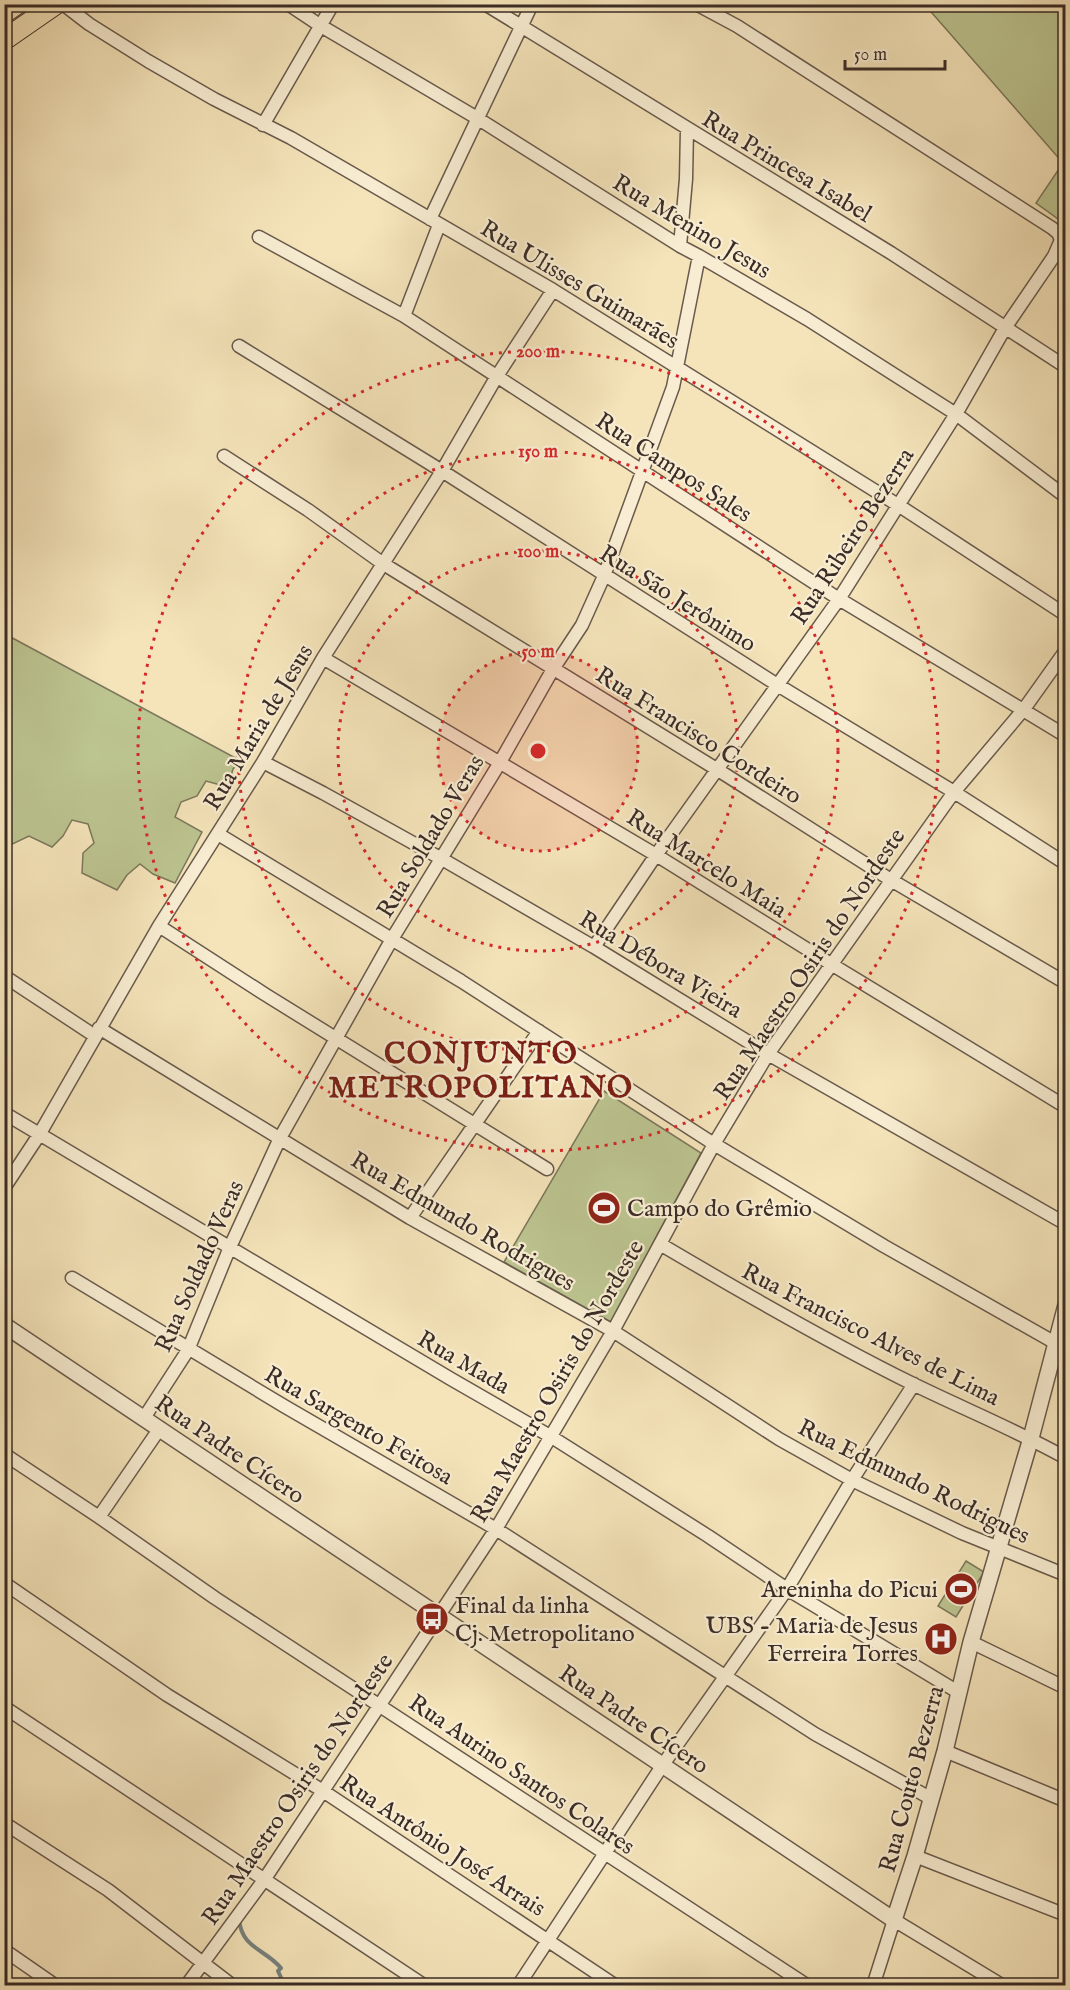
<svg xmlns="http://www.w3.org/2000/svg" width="1070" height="1990" font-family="'IM FELL English',serif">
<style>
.green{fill:#bcc490;stroke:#7b785c;stroke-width:1.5}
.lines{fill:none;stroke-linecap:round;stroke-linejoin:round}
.stream{stroke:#77827f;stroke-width:4}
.minor-casing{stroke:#695a4c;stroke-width:15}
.tertiary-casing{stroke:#695a4c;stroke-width:18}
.primary-casing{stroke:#3a2c27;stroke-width:22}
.minor{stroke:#f8edd2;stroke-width:12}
.tertiary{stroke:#f8edd2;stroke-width:15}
.primary{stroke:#f5e4ba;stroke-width:20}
.ring{fill:none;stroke:#d62828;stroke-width:3;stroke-dasharray:3 6}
.labels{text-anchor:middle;stroke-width:4.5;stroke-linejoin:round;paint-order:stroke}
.street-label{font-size:24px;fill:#3a2c27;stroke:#f8edd2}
.poi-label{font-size:24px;fill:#3a2c27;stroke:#f8edd2;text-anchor:start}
.district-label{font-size:30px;font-weight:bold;letter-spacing:1.5px;fill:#7a1f14;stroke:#f8edd2}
.centre{fill:#d62828;stroke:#f8edd2;stroke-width:3}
.ring-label{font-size:18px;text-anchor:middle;font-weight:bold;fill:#d62828;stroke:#f8edd2;stroke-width:4.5;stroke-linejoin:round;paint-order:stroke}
</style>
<rect width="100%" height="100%" fill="#f5e4ba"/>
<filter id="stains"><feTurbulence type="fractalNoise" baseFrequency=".00333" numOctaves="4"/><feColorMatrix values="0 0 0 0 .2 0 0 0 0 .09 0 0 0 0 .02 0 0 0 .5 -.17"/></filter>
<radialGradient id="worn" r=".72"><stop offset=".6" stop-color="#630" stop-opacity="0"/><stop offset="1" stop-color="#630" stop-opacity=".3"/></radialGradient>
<!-- green -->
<path class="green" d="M925 5H1054L1065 19V224L1036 203 1063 163Z
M5 634 241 761 233 769 228 787 206 781 197 796 181 802 175 817 202 832 175 883 153 874 140 864 127 875 117 890 82 873 83 853 94 843 88 824 72 820 63 836 52 847 29 836 10 845 5 854Z
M604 1091 701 1153 611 1322 504 1262Z
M966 1561 984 1572 956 1617 938 1606Z"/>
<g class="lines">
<!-- stream -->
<path class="stream" d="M239 1919C242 1949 264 1948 281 1968L278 1971 285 1986"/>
<defs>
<path id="minor" d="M63 4 89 24 148 61 214 99 291 138 553 290 898 505 1066 615
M288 4 321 26 477 118 680 246 699 256 807 319 956 414 1066 497
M485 4 891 253 1066 367
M263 125 333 4
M430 219 532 4
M259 237 404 316 839 599 1066 736
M680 246 686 179 687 129
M404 316 439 225
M239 346 442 471 776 684 954 792 1066 864
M224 456 308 510 382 563 718 770 891 880 1066 983
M323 658 656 855 831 964 1066 1107
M263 762 323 793 442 859 594 947 768 1054 1066 1224
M218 834 461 981 714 1144 884 1246 1066 1349
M159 926 266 995 547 1169
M594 947 656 855 839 599 956 414 1005 328 1054 256 1061 240 1058 233 1052 228 737 26 696 4
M4 976 95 1036
M99 1028 410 1218 613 1331 779 1439 852 1480 962 1533 1066 1575
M4 1113 451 1379 550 1436 708 1536 787 1589 958 1692
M4 1188 39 1135 159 926 263 762 323 658 442 471 497 376 553 290
M410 1218 539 1031
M660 1244C743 1293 826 1341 913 1384 964 1409 1016 1430 1066 1458
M72 1278 284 1406 496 1529 815 1734 930 1798
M144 1418 188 1350 230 1247 280 1138 392 939 499 764 553 669 582 625 604 576 673 387 699 256
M4 1454 99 1517 215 1598 808 1986
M99 1517 160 1428
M4 1583 167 1695 323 1791 616 1986
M971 1642 1066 1688
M4 1707 425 1986
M945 1751 1066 1801
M4 1823 108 1890 233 1986
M915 1856 1066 1915
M4 1950 56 1986
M186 1986 264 1880 496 1529 613 1331 714 1144 768 1054 954 792 1024 709 1066 650
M518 1986 662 1766 787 1589 852 1480 914 1384
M873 1986 894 1920 1003 1986"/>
<path id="tertiary" d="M4 1325 894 1920 915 1856 945 1751 971 1642 1031 1438 1066 1305"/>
<path id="primary" d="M4 13 17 4
M4 40 56 4"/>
</defs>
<!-- minor casing -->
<use href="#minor" class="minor-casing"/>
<!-- tertiary casing -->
<use href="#tertiary" class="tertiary-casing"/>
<!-- primary casing -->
<use href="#primary" class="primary-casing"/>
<!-- minor -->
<use href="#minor" class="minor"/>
<!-- tertiary -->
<use href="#tertiary" class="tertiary"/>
<!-- primary -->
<use href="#primary" class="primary"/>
</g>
<!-- distance rings -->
<circle cx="538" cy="751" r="100" fill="#d62828" fill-opacity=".12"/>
<g class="ring">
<circle cx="538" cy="751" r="100"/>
<circle cx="538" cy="751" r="200"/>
<circle cx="538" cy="751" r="300"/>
<circle cx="538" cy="751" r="400"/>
</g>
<!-- icons -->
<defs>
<symbol id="stadium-disc" viewBox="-11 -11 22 22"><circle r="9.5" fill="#8f2418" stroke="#f8edd2"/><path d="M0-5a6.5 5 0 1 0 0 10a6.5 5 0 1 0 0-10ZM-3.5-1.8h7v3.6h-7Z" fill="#fff"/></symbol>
<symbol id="bus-disc" viewBox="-11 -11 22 22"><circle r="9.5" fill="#8f2418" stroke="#f8edd2"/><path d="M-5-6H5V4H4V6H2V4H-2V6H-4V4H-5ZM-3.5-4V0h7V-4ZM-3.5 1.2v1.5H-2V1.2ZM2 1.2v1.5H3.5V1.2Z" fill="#fff"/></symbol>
<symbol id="hospital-disc" viewBox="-11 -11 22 22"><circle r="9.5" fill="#8f2418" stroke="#f8edd2"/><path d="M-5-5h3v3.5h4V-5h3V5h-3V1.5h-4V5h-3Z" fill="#fff"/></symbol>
</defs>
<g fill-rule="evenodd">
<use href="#stadium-disc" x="585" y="1189" width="38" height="38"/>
<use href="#stadium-disc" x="942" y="1570" width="38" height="38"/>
<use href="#bus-disc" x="413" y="1600" width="38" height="38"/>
<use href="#hospital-disc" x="922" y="1620" width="38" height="38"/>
</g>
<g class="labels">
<!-- street labels -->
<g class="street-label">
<text transform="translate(787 166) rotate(31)" y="8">Rua Princesa Isabel</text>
<text transform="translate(692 226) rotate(31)" y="8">Rua Menino Jesus</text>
<text transform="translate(580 284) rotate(31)" y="8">Rua Ulisses Guimarães</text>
<text transform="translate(674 467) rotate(33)" y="8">Rua Campos Sales</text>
<text transform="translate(852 536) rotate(-57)" y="8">Rua Ribeiro Bezerra</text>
<text transform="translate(678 598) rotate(32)" y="8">Rua São Jerônimo</text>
<text transform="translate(258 727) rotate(-59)" y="8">Rua Maria de Jesus</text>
<text transform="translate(699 735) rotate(32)" y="8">Rua Francisco Cordeiro</text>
<text transform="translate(430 836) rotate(-59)" y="8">Rua Soldado Veras</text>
<text transform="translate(707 863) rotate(32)" y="8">Rua Marcelo Maia</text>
<text transform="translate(661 964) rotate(31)" y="8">Rua Débora Vieira</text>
<text transform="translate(809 964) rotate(-56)" y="8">Rua Maestro Osiris do Nordeste</text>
<text transform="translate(463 1221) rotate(30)" y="8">Rua Edmundo Rodrigues</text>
<text transform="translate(199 1266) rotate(-66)" y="8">Rua Soldado Veras</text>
<text transform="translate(871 1334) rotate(27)" y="8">Rua Francisco Alves de Lima</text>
<text transform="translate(464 1362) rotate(30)" y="8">Rua Mada</text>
<text transform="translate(557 1381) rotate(-60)" y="8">Rua Maestro Osiris do Nordeste</text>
<text transform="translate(359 1425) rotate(30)" y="8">Rua Sargento Feitosa</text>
<text transform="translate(230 1449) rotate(34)" y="8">Rua Padre Cícero</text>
<text transform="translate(914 1481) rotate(26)" y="8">Rua Edmundo Rodrigues</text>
<text transform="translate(634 1719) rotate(34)" y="8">Rua Padre Cícero</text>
<text transform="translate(522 1774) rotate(34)" y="8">Rua Aurino Santos Colares</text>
<text transform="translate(911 1779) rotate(-75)" y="8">Rua Couto Bezerra</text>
<text transform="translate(297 1789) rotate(-56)" y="8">Rua Maestro Osiris do Nordeste</text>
<text transform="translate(443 1845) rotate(33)" y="8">Rua Antônio José Arrais</text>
</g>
<!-- poi labels -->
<g class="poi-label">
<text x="627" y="1216">Campo do Grêmio</text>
<text x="938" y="1597" text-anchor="end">Areninha do Picui</text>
<text x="455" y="1613">Final da linha<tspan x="455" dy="28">Cj. Metropolitano</tspan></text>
<text x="918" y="1633" text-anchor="end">UBS - Maria de Jesus<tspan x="918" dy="28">Ferreira Torres</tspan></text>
</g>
<!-- district labels -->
<g class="district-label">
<text x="481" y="1063">CONJUNTO<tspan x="481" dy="34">METROPOLITANO</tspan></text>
</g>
</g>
<circle cx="538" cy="751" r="9" class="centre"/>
<g class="ring-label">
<text x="538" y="357">200 m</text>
<text x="538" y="457">150 m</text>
<text x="538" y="557">100 m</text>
<text x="538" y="657">50 m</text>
</g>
<!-- margin -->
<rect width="1070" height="1990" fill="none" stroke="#f5e4ba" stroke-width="24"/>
<rect x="6" y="6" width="1058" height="1978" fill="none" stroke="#3a2c27" stroke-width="3"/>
<rect x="12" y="12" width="1046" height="1966" fill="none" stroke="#3a2c27" stroke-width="1.5"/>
<!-- scale -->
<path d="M845 60v9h100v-9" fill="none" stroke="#3a2c27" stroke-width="3"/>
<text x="854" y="60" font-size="18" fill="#3a2c27" stroke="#f8edd2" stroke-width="4.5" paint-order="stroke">50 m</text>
<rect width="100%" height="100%" filter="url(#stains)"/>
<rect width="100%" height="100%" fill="url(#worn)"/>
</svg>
